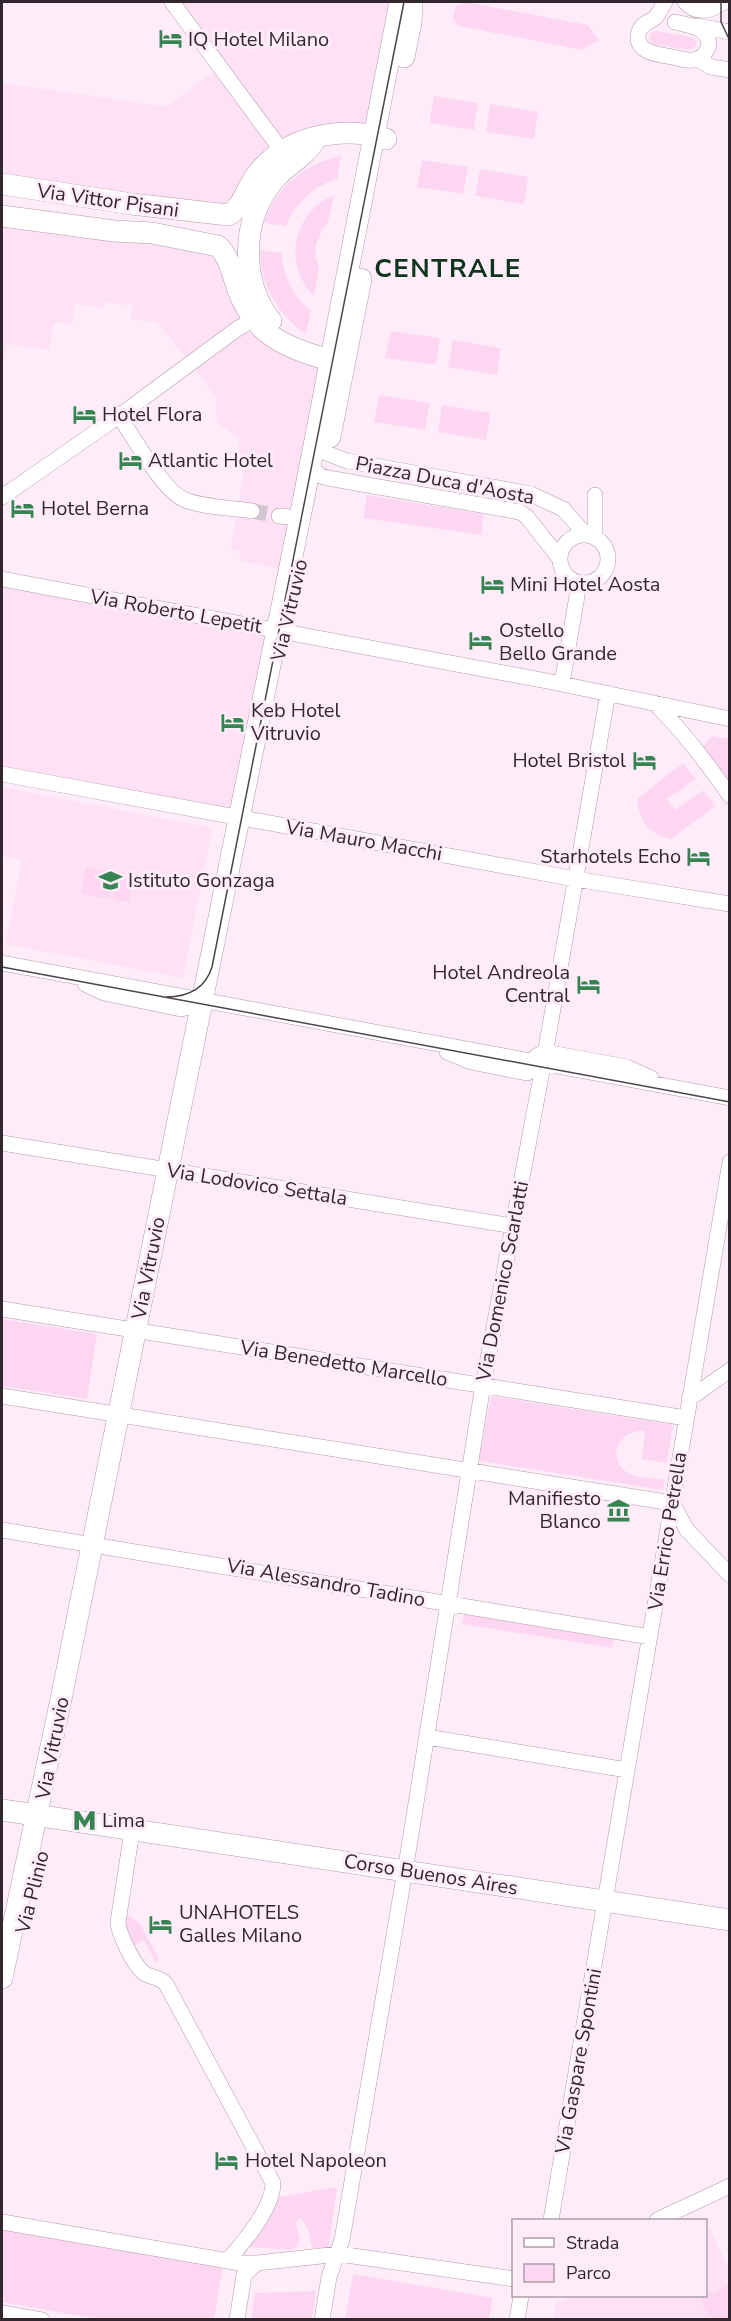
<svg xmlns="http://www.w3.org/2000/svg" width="731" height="2321" font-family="'Nunito Sans',sans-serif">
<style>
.built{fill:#fee1f5}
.green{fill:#fdd7f2}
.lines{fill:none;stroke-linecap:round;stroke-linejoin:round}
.street-tunnel{stroke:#d5c5d1;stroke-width:15;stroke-dasharray:15 8;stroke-linecap:butt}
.street-casing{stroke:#b298aa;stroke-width:16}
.secondary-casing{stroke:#b298aa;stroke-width:22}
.street{stroke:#fff;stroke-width:15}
.secondary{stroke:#fff;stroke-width:21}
.tram{stroke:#4f434c;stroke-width:1.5}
.labels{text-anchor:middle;stroke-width:6;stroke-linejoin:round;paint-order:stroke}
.poi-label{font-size:20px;fill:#32272f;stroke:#feedf9;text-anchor:start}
.street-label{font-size:20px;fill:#32272f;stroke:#feedf9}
.district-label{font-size:26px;font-weight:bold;letter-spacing:1.5px;fill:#0f341d;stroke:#feedf9}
</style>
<rect width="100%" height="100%" fill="#feedf9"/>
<!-- built -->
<path class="built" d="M177 2H398L373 134 332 133 232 209 2 184V83L166 107 222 66Z
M2 217 211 245 251 319 189 361 157 322 130 319 132 306 104 302 102 308 75 304 72 324 54 322 49 350 6 344 2 371Z
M253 322 329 361 287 570 242 561 239 551 231 549 244 471 236 468 240 437 217 424 216 398 192 365Z
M3 580 275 630 238 815 2 773Z
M2 787 212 828 183 978 6 944 22 860 2 856Z
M710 2228 729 2269V2319L553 2320 556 2303 571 2296H706V2231Z"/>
<!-- green -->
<path class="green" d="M465 2 588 25 599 40 582 50 459 26 453 18 456 6Z
M657 31 692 37 696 41V46L690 50 652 44 649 37 652 32Z
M434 96 478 103 474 130 429 123Z
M490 104 538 112 534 139 486 132Z
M341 156 337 179C312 187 296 203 286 226L264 223C275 187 306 163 341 156Z
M422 160 468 167 463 194 417 187Z
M480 169 528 177 524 204 475 196Z
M334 195 328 222 322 230 316 245V257L319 268 314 296C282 264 293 213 334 195Z
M260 250 281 253C284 277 293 296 311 311L306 334C278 315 260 285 260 250Z
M391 331 440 338 436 365 385 358Z
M453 340 501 348 497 375 448 367Z
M379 395 430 403 425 430 374 422Z
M442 405 491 413 486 440 438 432Z
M367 495 483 514 482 535 363 518Z
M712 736 729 739V783L703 747Z
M683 763 696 779 667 799 675 810 704 790 715 806 671 839C647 833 640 823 637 799Z
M86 867 115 872 110 899 81 894Z
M118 873 134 876 129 902 113 899Z
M2 1319 97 1334 87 1399 2 1386Z
M491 1396 673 1425 667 1463 642 1459 645 1431C625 1428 606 1451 623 1469 632 1479 652 1478 665 1480L663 1490 479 1461Z
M465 1610 614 1638 612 1648 462 1624Z
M126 1914 140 1924 158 1957V1962L156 1963 144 1940 135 1945 148 1968 124 1932Z
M337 2187 329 2245 326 2248H312L308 2230 301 2219 295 2222 300 2238 298 2244 292 2250 249 2247V2243L274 2209 278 2197Z
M2 2228 223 2267 214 2319H97L2 2302Z
M353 2274 493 2298 489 2319H345Z
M729 2285V2319H710L700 2299Z
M316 2291 312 2319H251L255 2293Z"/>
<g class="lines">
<!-- street-tunnel -->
<path class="street-tunnel" d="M252 511 279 516"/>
<defs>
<path id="street" d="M172 2 282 151
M665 2C662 6 659 14 655 18 650 22 644 22 640 29 630 52 659 55 673 57 681 59 690 62 697 59 704 57 707 51 709 45 708 26 690 26 675 22
M685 2C697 15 711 11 724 2
M697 26 730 32
M698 59 711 67 730 70
M119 416C133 436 162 489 183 499 199 507 234 508 252 511
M326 453 347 461 531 494 563 509 586 535
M309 466 321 476 328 478 520 512 527 517 560 559
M2 497 119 416 237 329 254 319
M279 516 299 518
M560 559a24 24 0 1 1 48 0a24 24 0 1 1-48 0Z
M595 537V495
M2 579 547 681 730 719
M562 683 577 596V582
M654 703C683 731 706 762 730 796
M2 774 575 879 730 904
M2 963 730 1098
M85 984 104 993 181 1009 192 1006 205 998
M447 1052 471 1062 527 1073 543 1063
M536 1056 545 1052 627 1067 651 1078
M2 1143 513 1226
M2 1309 686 1418
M2 1396 672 1503
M689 1399 730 1370
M672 1503 687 1530 730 1575
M2 1530 650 1637
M427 1737 627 1770
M132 1831 118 1922C118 1933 135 1967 144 1973 151 1978 160 1977 166 1984L273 2183C273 2208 244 2242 228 2260
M551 2220 730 1162
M657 2220 730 2186
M2 2222 240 2263H257L339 2254 514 2279
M2 2313 42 2320
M237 2320 244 2275 257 2263
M322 2320 329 2277 342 2240 409 1847 483 1385 543 1066 608 693
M517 2320 521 2296"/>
<path id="secondary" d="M404 57 411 22 412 2
M2 184 132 204 228 215C242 208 246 190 255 177 284 136 341 125 386 139
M2 216 114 231 152 233 218 246C229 257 232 272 237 287 253 334 285 348 330 360L343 354
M271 321C240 281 241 219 274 180 287 164 306 157 316 138
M330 437 361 279
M2 1810 730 1920
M2 1978 60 1704 304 497 400 2"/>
</defs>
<!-- street casing -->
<use href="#street" class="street-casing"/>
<!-- secondary casing -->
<use href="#secondary" class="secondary-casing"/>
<!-- street -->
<use href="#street" class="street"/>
<!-- secondary -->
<use href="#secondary" class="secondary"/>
<!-- tram -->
<path class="tram" d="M721 2V22L730 41
M2 967 730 1102
M166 997C188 997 205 989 212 967L404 2"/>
</g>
<!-- icons -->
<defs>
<symbol id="hotel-bare" viewBox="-9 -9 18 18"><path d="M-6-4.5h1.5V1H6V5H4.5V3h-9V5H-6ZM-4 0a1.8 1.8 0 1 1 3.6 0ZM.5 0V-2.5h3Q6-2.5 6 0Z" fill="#378453" stroke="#feedf9" stroke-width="2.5" paint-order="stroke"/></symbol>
<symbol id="school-bare" viewBox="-9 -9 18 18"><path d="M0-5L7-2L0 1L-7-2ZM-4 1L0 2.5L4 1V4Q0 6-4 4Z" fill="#378453" stroke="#feedf9" stroke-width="2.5" paint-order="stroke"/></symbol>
<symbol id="museum-bare" viewBox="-9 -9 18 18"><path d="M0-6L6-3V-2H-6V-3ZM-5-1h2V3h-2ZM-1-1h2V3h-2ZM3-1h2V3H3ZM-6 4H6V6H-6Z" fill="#378453" stroke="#feedf9" stroke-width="2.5" paint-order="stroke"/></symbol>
<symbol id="metro-bare" viewBox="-9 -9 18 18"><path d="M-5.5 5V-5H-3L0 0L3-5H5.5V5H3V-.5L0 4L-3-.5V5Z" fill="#378453" stroke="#feedf9" stroke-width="2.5" paint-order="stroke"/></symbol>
</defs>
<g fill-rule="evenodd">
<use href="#hotel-bare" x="154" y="22" width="33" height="33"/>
<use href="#hotel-bare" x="68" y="398" width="33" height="33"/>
<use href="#hotel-bare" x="114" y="444" width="33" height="33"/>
<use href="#hotel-bare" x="6" y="492" width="33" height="33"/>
<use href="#hotel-bare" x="476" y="568" width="33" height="33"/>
<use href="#hotel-bare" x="464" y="624" width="33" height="33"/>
<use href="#hotel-bare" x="216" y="706" width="33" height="33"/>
<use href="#hotel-bare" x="628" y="744" width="33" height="33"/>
<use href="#hotel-bare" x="682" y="840" width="33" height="33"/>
<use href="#school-bare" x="94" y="864" width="33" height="33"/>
<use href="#hotel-bare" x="572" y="968" width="33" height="33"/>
<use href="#museum-bare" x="602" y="1494" width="33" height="33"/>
<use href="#metro-bare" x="68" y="1804" width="33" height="33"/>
<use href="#hotel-bare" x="144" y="1908" width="33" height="33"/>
<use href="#hotel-bare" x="210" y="2144" width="33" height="33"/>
</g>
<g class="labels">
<!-- poi labels -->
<g class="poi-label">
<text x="188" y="46">IQ Hotel Milano</text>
<text x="102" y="421">Hotel Flora</text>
<text x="148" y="467">Atlantic Hotel</text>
<text x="41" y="515">Hotel Berna</text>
<text x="510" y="591">Mini Hotel Aosta</text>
<text x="499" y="637">Ostello<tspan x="499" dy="23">Bello Grande</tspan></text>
<text x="251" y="717">Keb Hotel<tspan x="251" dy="23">Vitruvio</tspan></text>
<text x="626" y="767" text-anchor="end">Hotel Bristol</text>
<text x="681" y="863" text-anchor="end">Starhotels Echo</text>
<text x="128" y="887">Istituto Gonzaga</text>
<text x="570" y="979" text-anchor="end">Hotel Andreola<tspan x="570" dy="23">Central</tspan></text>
<text x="601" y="1505" text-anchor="end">Manifiesto<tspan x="601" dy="23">Blanco</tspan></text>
<text x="102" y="1827">Lima</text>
<text x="179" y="1919">UNAHOTELS<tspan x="179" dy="23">Galles Milano</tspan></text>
<text x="245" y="2167">Hotel Napoleon</text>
</g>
<!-- street labels -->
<g class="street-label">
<text transform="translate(108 200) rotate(8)" y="7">Via Vittor Pisani</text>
<text transform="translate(445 480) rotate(11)" y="7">Piazza Duca d'Aosta</text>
<text transform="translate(289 610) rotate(-77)" y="7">Via Vitruvio</text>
<text transform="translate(176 611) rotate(10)" y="7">Via Roberto Lepetit</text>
<text transform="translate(364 840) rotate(10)" y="7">Via Mauro Macchi</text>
<text transform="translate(257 1184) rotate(9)" y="7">Via Lodovico Settala</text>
<text transform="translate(148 1268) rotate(-79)" y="7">Via Vitruvio</text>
<text transform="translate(502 1281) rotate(-79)" y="7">Via Domenico Scarlatti</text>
<text transform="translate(344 1363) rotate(9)" y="7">Via Benedetto Marcello</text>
<text transform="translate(667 1531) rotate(-81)" y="7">Via Errico Petrella</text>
<text transform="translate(326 1582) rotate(10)" y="7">Via Alessandro Tadino</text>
<text transform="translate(52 1748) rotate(-79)" y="7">Via Vitruvio</text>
<text transform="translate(431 1874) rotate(9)" y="7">Corso Buenos Aires</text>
<text transform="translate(32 1892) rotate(-76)" y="7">Via Plinio</text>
<text transform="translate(578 2061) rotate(-80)" y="7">Via Gaspare Spontini</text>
</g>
<!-- district labels -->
<g class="district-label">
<text x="448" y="277">CENTRALE</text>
</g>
</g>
<!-- border -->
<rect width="731" height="2321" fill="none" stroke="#32272f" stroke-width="6"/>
<!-- legend -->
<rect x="512" y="2219" width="195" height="78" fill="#feedf9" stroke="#ac9ea8" stroke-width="1.5"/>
<rect x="524" y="2238" width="30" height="9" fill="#ffffff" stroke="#ac9ea8" stroke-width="1.5"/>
<text x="566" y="2249" font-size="18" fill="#32272f">Strada</text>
<rect x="524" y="2264" width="30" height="18" fill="#fdd7f2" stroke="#ac9ea8" stroke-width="1.5"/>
<text x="566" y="2279" font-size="18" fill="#32272f">Parco</text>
</svg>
